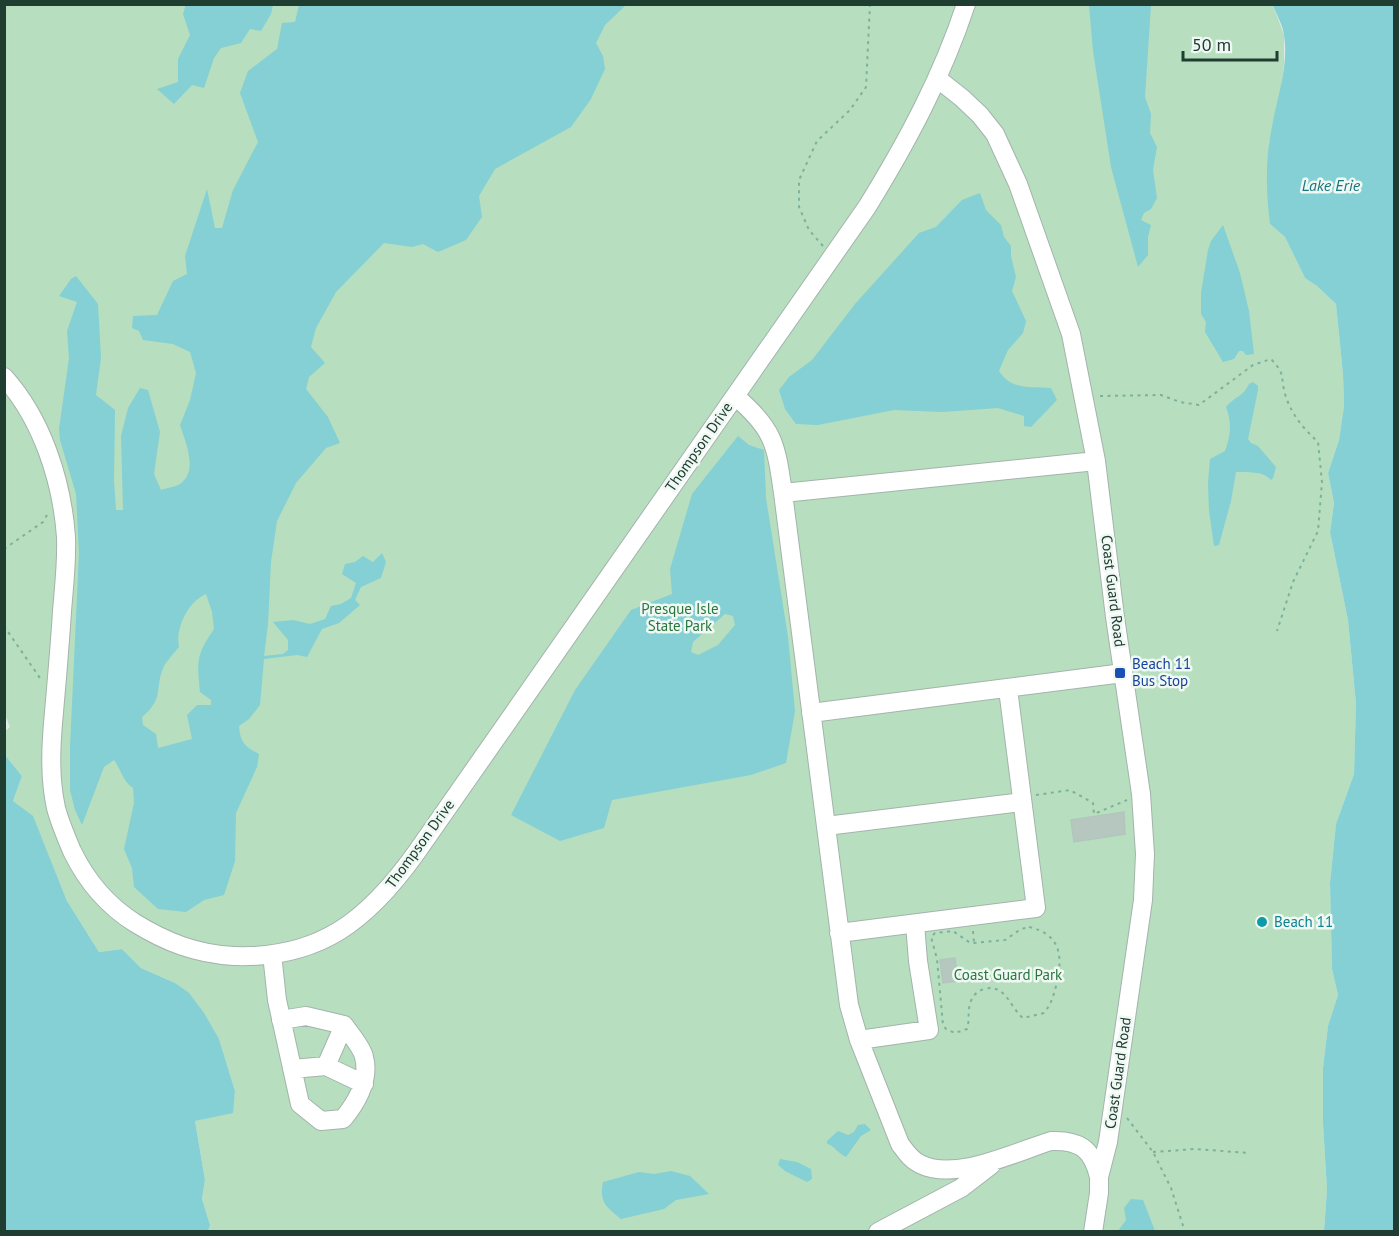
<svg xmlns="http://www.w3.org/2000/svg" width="1399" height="1236" font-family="'PT Sans',sans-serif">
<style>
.green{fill:#b7debe}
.water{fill:#84d0d4;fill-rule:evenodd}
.building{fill:#b5c7be;stroke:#b2c6bc;stroke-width:1.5}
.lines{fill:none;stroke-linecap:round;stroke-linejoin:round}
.minor-casing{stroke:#a3b4ac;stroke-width:20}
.path{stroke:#7eb19c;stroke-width:2;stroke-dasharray:3 4.5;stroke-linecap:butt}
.minor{stroke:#fff;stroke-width:18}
.transit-dot{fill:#1a4fb4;stroke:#f0f8f4;stroke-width:2}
.culture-dot{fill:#0f9aa8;stroke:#f0f8f4;stroke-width:2}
.labels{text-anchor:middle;stroke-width:5;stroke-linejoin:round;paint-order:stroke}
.street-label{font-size:15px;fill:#203d32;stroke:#f0f8f4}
.park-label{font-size:15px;fill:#28763e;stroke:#f0f8f4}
.transit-label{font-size:15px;fill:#164399;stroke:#f0f8f4;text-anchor:start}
.culture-label{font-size:15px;fill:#0d838f;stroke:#f0f8f4;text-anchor:start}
.water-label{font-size:16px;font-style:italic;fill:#17757c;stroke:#f0f8f4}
</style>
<rect width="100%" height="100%" fill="#e0ece5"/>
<!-- green -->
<path class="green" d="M5 5H1273L1284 35V65L1280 94 1269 143 1270 224 1285 237 1305 278 1317 286 1336 304 1343 374 1344 406 1339 440 1328 473 1334 503 1330 532 1348 620 1356 704 1354 774 1336 824 1330 883 1332 969 1338 995 1328 1026 1323 1068V1123L1327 1190 1324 1231H208L210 1225 202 1199 205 1180 195 1121 232 1112 235 1091 219 1039 175 983 141 968 122 949 99 952 67 901 33 817 13 801 22 776 5 755 4 732 10 727 4 712Z"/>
<!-- water -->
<path class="water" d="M186 4 273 5 271 14 261 31 250 29 241 43 221 48 214 58 204 88 192 85 174 104 157 89 178 82V59L190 35 183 14Z
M299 5H626L605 25 596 43 603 56 605 69 591 99 571 127 495 169 479 196 482 217 466 240 438 252 423 244 412 247 384 243 336 292 316 328 311 347 325 363 309 377 306 389 328 417 340 443 326 448 296 483 277 521 271 562 268 624 264 656 283 654 288 650V640L273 622 293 620 310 624 325 619 331 606 341 604 351 598 356 583 342 574 345 564 355 562 363 556 373 562 382 553 386 562 381 578 361 587 355 600 360 605 339 623 322 629 307 657 297 655 264 659 260 705 249 719 239 726C240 742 245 747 259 754L257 767 236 813 235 861 224 895 204 900 186 912 158 909 134 887 132 868 124 849 134 803 133 788C122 780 122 771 114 760L104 767 82 825 75 810 70 790V747L79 553 76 494 60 440 59 429 69 358 67 331 77 302 59 296 71 279 76 276 98 304 101 358 96 395 115 410 114 481 116 510H123L121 436 128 408 140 388 148 390 160 432 154 474 161 490C166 488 175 487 180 484 199 471 185 441 180 425L190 400 196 373 190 352 173 344 143 340 139 331 132 328 133 316 157 315 173 281 187 274 185 256 207 189 215 228H222L233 190 258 142 240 93 248 71 277 49 282 23 295 22ZM206 594 212 612 214 629C196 656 197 660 200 692L211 700V705H197L187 715 192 739 158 748 156 734 143 725 142 717C165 698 154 688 164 666 168 659 174 653 179 647 175 628 188 602 206 594Z
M1089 5H1151L1145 97 1151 114 1150 133 1157 147 1153 170 1157 198 1151 209 1144 213 1141 220 1151 225 1148 237V255L1138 267 1111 167 1093 51Z
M1273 5H1394V1231H1324L1327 1190 1323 1123V1068L1328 1026 1338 995 1332 969 1330 883 1336 824 1354 774 1356 704 1348 620 1330 532 1334 503 1328 473 1339 440 1344 406 1343 374 1336 304 1317 286 1305 278 1285 237 1270 224C1266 192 1265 159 1272 127 1277 97 1289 66 1284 35 1283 25 1276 14 1273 5Z
M980 193 986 210 1001 225 1004 237 1011 246V256L1016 277 1012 291 1026 321 1023 333 1008 350 999 371C1012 391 1030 386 1051 388L1057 400 1031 427 1024 426V416L998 408 942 412 894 410 818 425 796 424 785 409 779 390 789 377 812 360 855 304 919 233 936 227 962 200Z
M1223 225 1240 273 1249 311 1254 354 1246 355 1243 351H1239L1234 359 1223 362 1205 332 1206 322 1201 314V293L1208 250 1211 241Z
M1253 382 1258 386V390L1248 439 1251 443 1258 446 1276 467 1273 478 1271 480C1262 470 1248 473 1236 472L1231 501 1219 545 1214 546 1209 511 1208 483 1210 459 1225 451C1231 435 1232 423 1226 407 1235 396 1242 398 1249 384Z
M738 436 749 445 764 450 766 498 788 637 795 711 786 763 751 775 612 800 604 828 560 841 511 815 575 690 631 610 672 594 670 569 692 494ZM725 614 733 616 735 625 718 645 698 655 691 652 693 642Z
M5 755 22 776 13 801 33 816 67 901 99 952 122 949 141 968 175 983 189 993 204 1013 219 1039 235 1091 233 1113 195 1121 205 1180 202 1199 210 1225 208 1231H5Z
M865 1124 871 1130 861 1136 846 1157C838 1154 834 1145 827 1144V1141L838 1131 848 1135 854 1132 858 1125Z
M780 1159 797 1162 811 1169 812 1179 807 1182 785 1171 778 1165Z
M671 1171 690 1176 709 1194 676 1200 664 1209 621 1219C606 1207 599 1202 603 1182L639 1172 654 1174Z
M1131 1199 1143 1200 1155 1231H1118L1126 1220 1124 1208Z"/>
<!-- building -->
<path class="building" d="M1124 812 1125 834 1074 842 1071 820Z
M955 958 958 981 943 983 940 960Z"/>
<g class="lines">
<defs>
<path id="minor" d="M938 79 962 98 980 115 995 134 1018 184 1071 334 1096 461 1115 617 1141 794 1145 854 1143 900 1108 1142 1099 1177V1193L1093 1232
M4 377C42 419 62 481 66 537 67 562 64 587 62 611 60 644 57 678 54 712 51 743 49 776 56 808 60 823 66 837 72 851 86 880 108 906 135 923 166 942 196 954 234 956 320 959 368 920 416 853L867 207C907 142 942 77 966 4
M735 396C774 429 776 444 783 493L849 1005 859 1040 900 1144C906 1152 911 1160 920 1164 955 1182 1015 1152 1051 1141 1079 1140 1092 1148 1099 1177
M783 493 1096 461
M811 713 1123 673
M826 826 1022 802
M839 933 1036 908 1008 689
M272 954 277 1000 300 1104 321 1121 343 1119C357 1102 370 1080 364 1057 362 1047 350 1034 344 1025L306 1016 281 1020
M859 1040 929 1030 918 961 915 924
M326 1066 344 1025
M292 1069 326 1066 364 1084
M878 1232 961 1188 991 1165"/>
</defs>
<!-- minor casing -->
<use href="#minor" class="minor-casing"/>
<!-- path -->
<path class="path" d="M823 246 809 230 799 207V180L817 141 850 110 866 87 870 4
M1100 396 1161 395 1180 402 1199 405 1253 365 1271 359C1286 375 1280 375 1285 394 1291 414 1303 428 1318 442L1322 482 1318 531 1293 582 1277 631
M4 549 43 522 47 515
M4 626 42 681
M1036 795 1070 790 1093 803 1094 814 1127 800
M1029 927C1060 934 1063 955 1057 982 1054 994 1052 1003 1044 1013L1023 1018C1010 1008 1006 983 984 989 978 991 973 995 971 1001 967 1010 970 1020 967 1029L955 1033 946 1029 943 1025 937 959 931 937 935 933 953 931 969 942 974 943 1005 940 1021 929Z
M973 931 974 943
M1127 1118 1153 1152 1171 1188 1185 1232
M1153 1152 1195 1149 1249 1153"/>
<!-- minor -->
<use href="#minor" class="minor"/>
</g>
<!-- markers -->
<rect class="transit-dot" x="1114" y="667" width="12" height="12" rx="3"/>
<circle class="culture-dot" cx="1262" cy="922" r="6"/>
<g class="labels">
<!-- street labels -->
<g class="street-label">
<text transform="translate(699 447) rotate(-55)" y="5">Thompson Drive</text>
<text transform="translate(1113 591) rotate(83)" y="5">Coast Guard Road</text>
<text transform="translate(420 844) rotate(-54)" y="5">Thompson Drive</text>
<text transform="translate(1118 1073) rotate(-82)" y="5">Coast Guard Road</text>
</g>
<!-- park labels -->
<g class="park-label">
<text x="680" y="614">Presque Isle<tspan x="680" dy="17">State Park</tspan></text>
<text x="1008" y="980">Coast Guard Park</text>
</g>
<!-- transit labels -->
<g class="transit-label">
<text x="1132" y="669">Beach 11<tspan x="1132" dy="17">Bus Stop</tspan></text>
</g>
<!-- culture labels -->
<g class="culture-label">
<text x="1274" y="927">Beach 11</text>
</g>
<!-- water labels -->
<g class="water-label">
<text x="1331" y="191">Lake Erie</text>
</g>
</g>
<!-- border -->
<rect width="1399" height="1236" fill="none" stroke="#203d32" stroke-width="12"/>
<!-- scale -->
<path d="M1183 51v9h94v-9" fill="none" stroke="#203d32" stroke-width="3"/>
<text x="1192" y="51" font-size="18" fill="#203d32" stroke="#f0f8f4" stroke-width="4.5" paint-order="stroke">50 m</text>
</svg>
